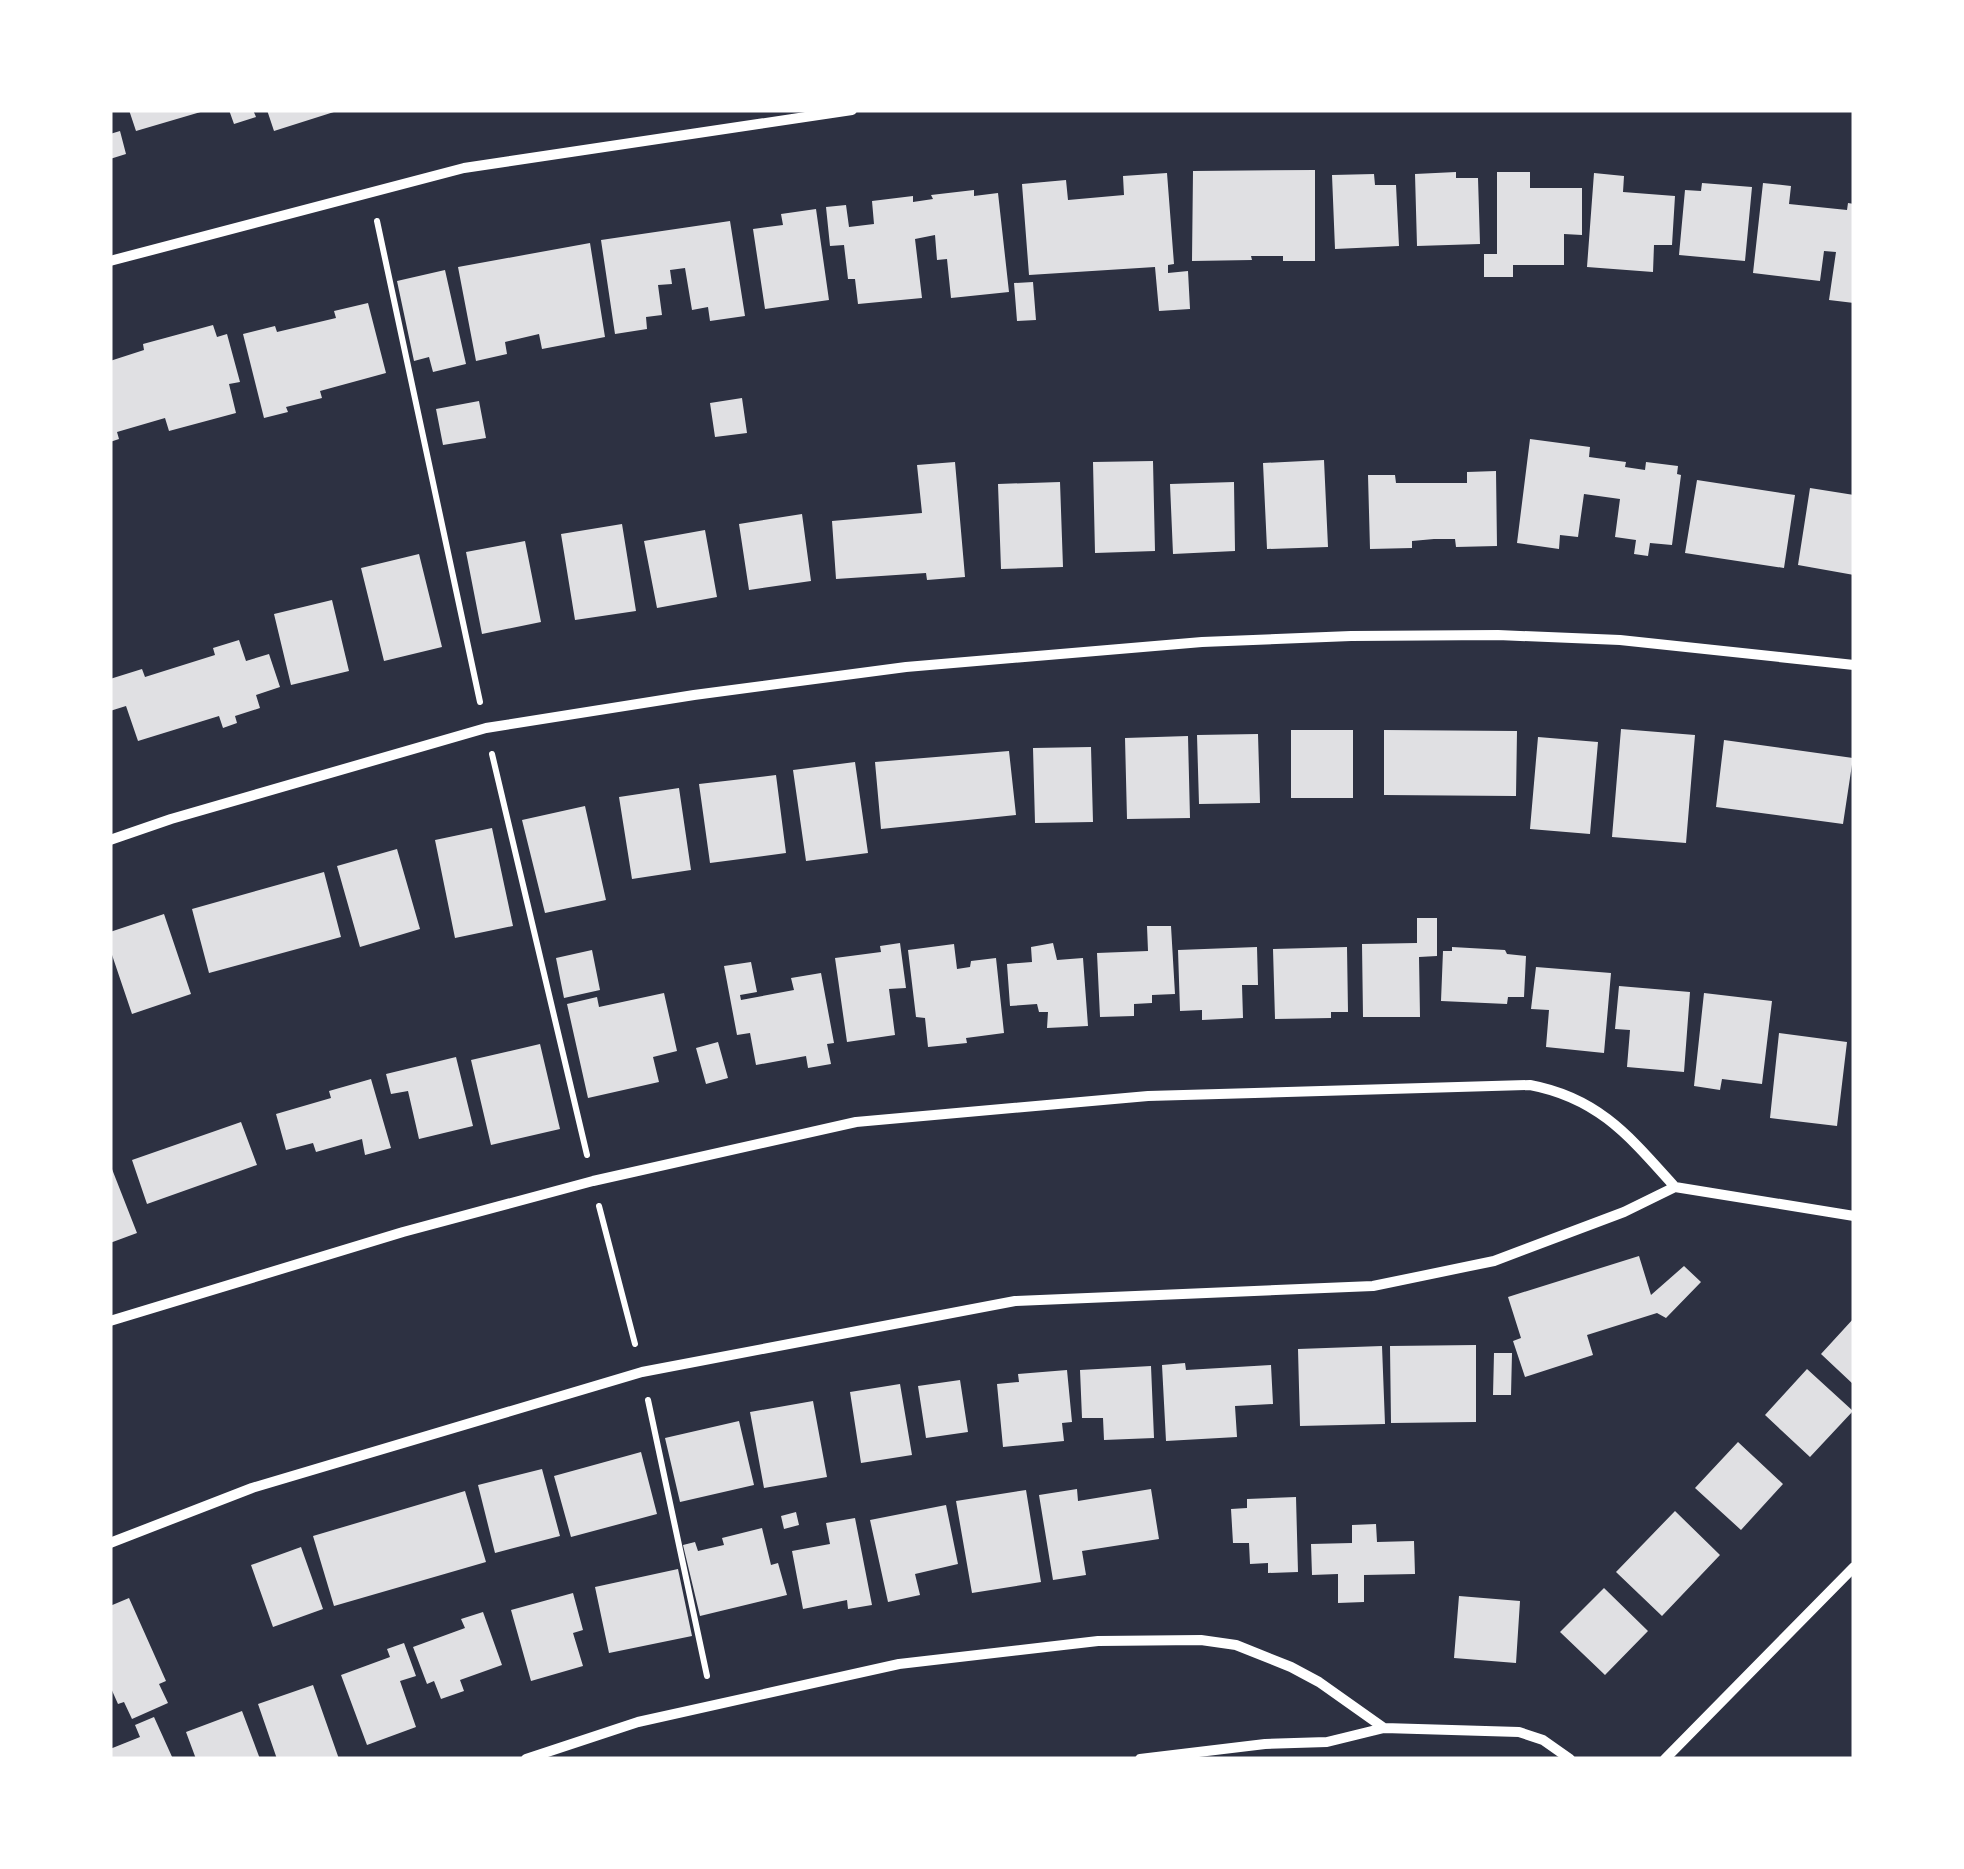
<svg xmlns="http://www.w3.org/2000/svg" width="1964" height="1869" font-family="'Libre Baskerville',serif">
<style>
.building{fill:#e0e0e3}
.lines{fill:none;stroke-linecap:round;stroke-linejoin:round}
.path{stroke:#fff;stroke-width:6}
.minor{stroke:#fff;stroke-width:10}
</style>
<rect width="100%" height="100%" fill="#2d3142"/>
<!-- building -->
<path class="building" d="M129 110H204V111L136 131Z
M229 110H253L256 117 234 124Z
M267 110H336L337 111 274 131Z
M120 131 126 154 110 159V134Z
M1315 170V261H1283V256H1251L1252 260 1192 261 1193 171Z
M1456 172V178H1478L1480 244 1417 246 1415 174Z
M1497 172H1530V188H1582V235L1564 234V265H1513V277H1484V254H1497Z
M1167 173 1174 264 1168 265V273L1188 271 1190 309 1159 311 1155 267 1029 275 1022 184 1066 180 1068 200 1124 195 1123 176Z
M1594 173 1624 176 1623 192 1675 196 1672 245H1654L1653 272 1587 267Z
M1374 174 1375 185H1396L1399 246 1335 249 1332 175Z
M1702 183 1752 187 1745 261 1679 255 1685 190 1701 191Z
M1763 183 1791 186 1789 204 1847 210 1848 203 1854 204V303L1829 300 1836 252 1824 251 1820 281 1753 273Z
M974 190V196L998 193 1009 292 951 298 947 259 937 260 935 235 915 239 922 298 858 304 855 279H848L844 245 830 246 826 207 846 205 849 227 874 224 872 201 913 196V202L933 199 931 195Z
M816 209 829 300 765 309 753 229 783 225 781 214Z
M730 221 745 316 710 321 708 307 692 310 685 268 670 270 672 284 658 285 662 315 646 317 647 329 615 334 601 240Z
M590 243 605 337 542 349 539 334 505 342 507 354 476 361 458 267Z
M445 270 466 364 433 372 429 357 414 361 397 281Z
M1033 282 1036 320 1017 321 1014 283Z
M368 303 386 373 320 391 322 398 286 407 288 412 264 418 243 334 275 326 277 332 336 318 334 311Z
M213 325 217 337 227 334 240 382 229 384 236 413 169 431 165 418 117 432 119 439 110 442V361L144 350 143 344Z
M742 398 747 433 715 437 710 403Z
M479 401 486 438 443 445 436 409Z
M1530 439 1590 447 1589 457 1626 462 1625 467 1645 470 1646 462 1678 466 1677 474 1681 475 1672 545 1650 543 1648 556 1634 554 1636 540 1615 537 1620 499 1584 494 1578 537 1560 535 1559 549 1517 543Z
M1324 460 1328 547 1267 549 1263 463Z
M1153 461 1155 551 1095 553 1093 462Z
M955 462 965 577 927 580 926 573 836 579 832 521 922 513 917 465Z
M1496 471 1497 546 1456 547 1455 539H1434L1412 541V548L1370 549 1368 475H1395L1396 483H1467V472Z
M1697 480 1795 495 1784 568 1685 553Z
M1060 482 1063 567 1001 569 998 484Z
M1234 482 1235 551 1173 554 1170 484Z
M1810 488 1854 495V575L1798 565Z
M802 514 811 581 749 590 739 524Z
M622 524 636 611 575 620 561 534Z
M705 530 717 597 657 608 644 541Z
M525 541 541 622 482 634 466 552Z
M419 554 442 647 384 661 361 568Z
M332 600 349 671 291 685 274 614Z
M239 640 246 661 269 654 280 687 256 695 260 708 235 716 237 723 223 728 219 716 138 741 126 706 110 711V679L142 669 145 677 215 655 213 648Z
M1621 729 1695 735 1686 843 1612 837Z
M1291 730H1353V798H1291Z
M1384 730 1517 731 1516 796 1384 795Z
M1258 734 1260 803 1199 804 1197 735Z
M1188 736 1190 818 1127 819 1125 738Z
M1538 737 1598 742 1590 834 1530 829Z
M1724 740 1853 758 1843 824 1716 807Z
M1091 747 1093 822 1035 823 1033 748Z
M1009 751 1016 815 881 829 875 762Z
M855 762 868 853 806 861 793 770Z
M776 775 786 853 710 863 699 784Z
M679 788 691 870 632 879 619 797Z
M585 806 606 900 545 913 522 820Z
M492 828 513 926 455 938 435 840Z
M397 849 420 929 360 947 337 866Z
M324 872 341 937 209 973 192 909Z
M164 914 191 994 132 1014 110 949V932Z
M1417 918H1437V956L1419 957 1420 1017H1363L1362 944 1417 943Z
M1147 926H1171L1175 994 1152 995V1003L1134 1004V1016L1100 1017 1097 953 1148 951Z
M900 943 906 988 889 989 895 1035 847 1042 835 958 881 952 880 946Z
M1053 943 1057 960 1083 958 1088 1026 1047 1028 1048 1012H1039L1037 1004 1010 1006 1007 964 1032 962 1031 947Z
M954 944 957 969 970 967 971 961 996 958 1004 1033 966 1038 967 1043 928 1047 925 1018 916 1017 908 950Z
M1257 947 1258 985H1242L1243 1018 1202 1020V1010L1180 1011 1178 950Z
M1347 947 1348 1012H1331V1018L1275 1019 1273 949Z
M1452 947 1505 950 1507 954 1526 956 1524 997H1508L1507 1004 1441 1001 1443 951H1452Z
M592 950 600 990 564 998 556 958Z
M751 962 757 992 740 995 741 1000 794 990 791 978 821 973 834 1043 827 1044 831 1064 808 1068 806 1056 756 1065 750 1033 737 1035 724 966Z
M1536 967 1611 973 1604 1053 1546 1047 1549 1010 1531 1009Z
M1619 986 1690 992 1684 1072 1627 1067 1630 1030 1615 1029Z
M664 993 677 1051 653 1057 659 1082 588 1098 567 1004 597 997 599 1007Z
M1704 993 1772 1001 1762 1084 1722 1079 1720 1090 1694 1086Z
M1779 1033 1847 1042 1837 1126 1770 1118Z
M718 1042 728 1078 706 1084 696 1048Z
M540 1044 560 1129 491 1145 471 1060Z
M456 1057 473 1126 419 1139 408 1091 391 1094 386 1074Z
M371 1079 391 1148 365 1155 362 1139 316 1152 313 1143 286 1150 276 1114 331 1098 329 1091Z
M241 1122 257 1165 147 1204 132 1160Z
M110 1164 137 1233 110 1243Z
M1639 1256 1651 1295 1684 1266 1701 1282 1666 1318 1657 1313 1587 1335 1593 1355 1525 1377 1513 1341 1521 1338 1508 1297Z
M1854 1318V1385L1821 1354Z
M1476 1345V1422L1391 1423 1390 1346Z
M1382 1346 1385 1424 1300 1426 1298 1349Z
M1494 1353H1512L1511 1395H1493Z
M1185 1363 1186 1370 1271 1365 1273 1404 1235 1406 1237 1437 1166 1441 1162 1365Z
M1151 1366 1154 1438 1104 1440 1103 1418H1082L1080 1370Z
M1807 1369 1853 1411 1810 1457 1765 1415Z
M1067 1370 1072 1422 1062 1423 1064 1441 1003 1447 997 1384 1019 1382 1018 1374Z
M960 1380 968 1432 926 1438 918 1386Z
M900 1384 912 1455 861 1463 850 1392Z
M813 1401 827 1477 764 1488 750 1412Z
M739 1421 754 1485 680 1502 665 1438Z
M1738 1442 1783 1484 1741 1530 1695 1488Z
M641 1452 657 1514 571 1537 554 1476Z
M542 1469 560 1536 495 1553 478 1485Z
M1077 1489 1078 1501 1151 1489 1159 1539 1082 1551 1086 1575 1053 1580 1039 1495Z
M1026 1490 1041 1582 972 1593 956 1501Z
M465 1491 486 1562 334 1606 313 1536Z
M1296 1497 1298 1572 1268 1573V1563L1250 1564 1249 1543H1233L1231 1509 1247 1508V1499Z
M946 1505 958 1564 915 1574 920 1595 888 1602 870 1520Z
M1675 1511 1720 1555 1662 1616 1616 1572Z
M796 1512 799 1525 784 1529 781 1516Z
M855 1518 872 1605 848 1609 847 1600 803 1609 792 1551 830 1544 826 1523Z
M1376 1524 1377 1542 1414 1541 1415 1574 1364 1575V1602L1338 1603V1574L1312 1575 1311 1544 1352 1543V1525Z
M762 1528 771 1565 778 1563 787 1595 700 1616 683 1545 695 1542 698 1551 724 1545 722 1538Z
M301 1547 323 1609 273 1627 251 1565Z
M678 1569 692 1636 609 1653 595 1587Z
M1604 1588 1648 1631 1605 1675 1560 1632Z
M573 1593 583 1630 573 1633 583 1666 531 1681 511 1610Z
M1459 1596 1520 1601 1516 1663 1454 1658Z
M129 1598 166 1681 159 1684 168 1703 132 1719 124 1702 118 1704 110 1686V1606Z
M483 1612 502 1665 460 1680 464 1691 441 1699 434 1681 427 1684 413 1647 465 1628 461 1619Z
M404 1643 416 1676 400 1681 416 1727 367 1745 341 1675 390 1657 387 1649Z
M313 1685 339 1759H277L258 1704Z
M242 1711 260 1759H196L186 1732Z
M154 1717 173 1759H110V1749L140 1737 135 1725Z"/>
<g class="lines">
<!-- path -->
<path class="path" d="M377 221 480 702
M492 754 587 1155
M599 1206 635 1344
M648 1400 707 1676"/>
<!-- minor -->
<path class="minor" d="M110 261 464 168 852 110
M110 840 171 819 486 728 694 695 906 667 1202 642 1351 636 1498 635 1620 640 1854 665
M110 1321 403 1232 593 1181 856 1122 1148 1096 1530 1085C1599 1098 1630 1137 1675 1187
M110 1543 252 1488 642 1372 1015 1301 1373 1286 1494 1261 1624 1212 1675 1187 1854 1216
M526 1759 638 1722 899 1664 1098 1641 1201 1640 1236 1645 1291 1667 1319 1682 1384 1728 1519 1732 1543 1740 1570 1759
M1140 1759 1265 1744 1327 1742 1384 1728
M1665 1759 1854 1567"/>
</g>
<!-- border -->
<rect width="1964" height="1869" fill="none" stroke="#ffffff" stroke-width="225"/>
</svg>
